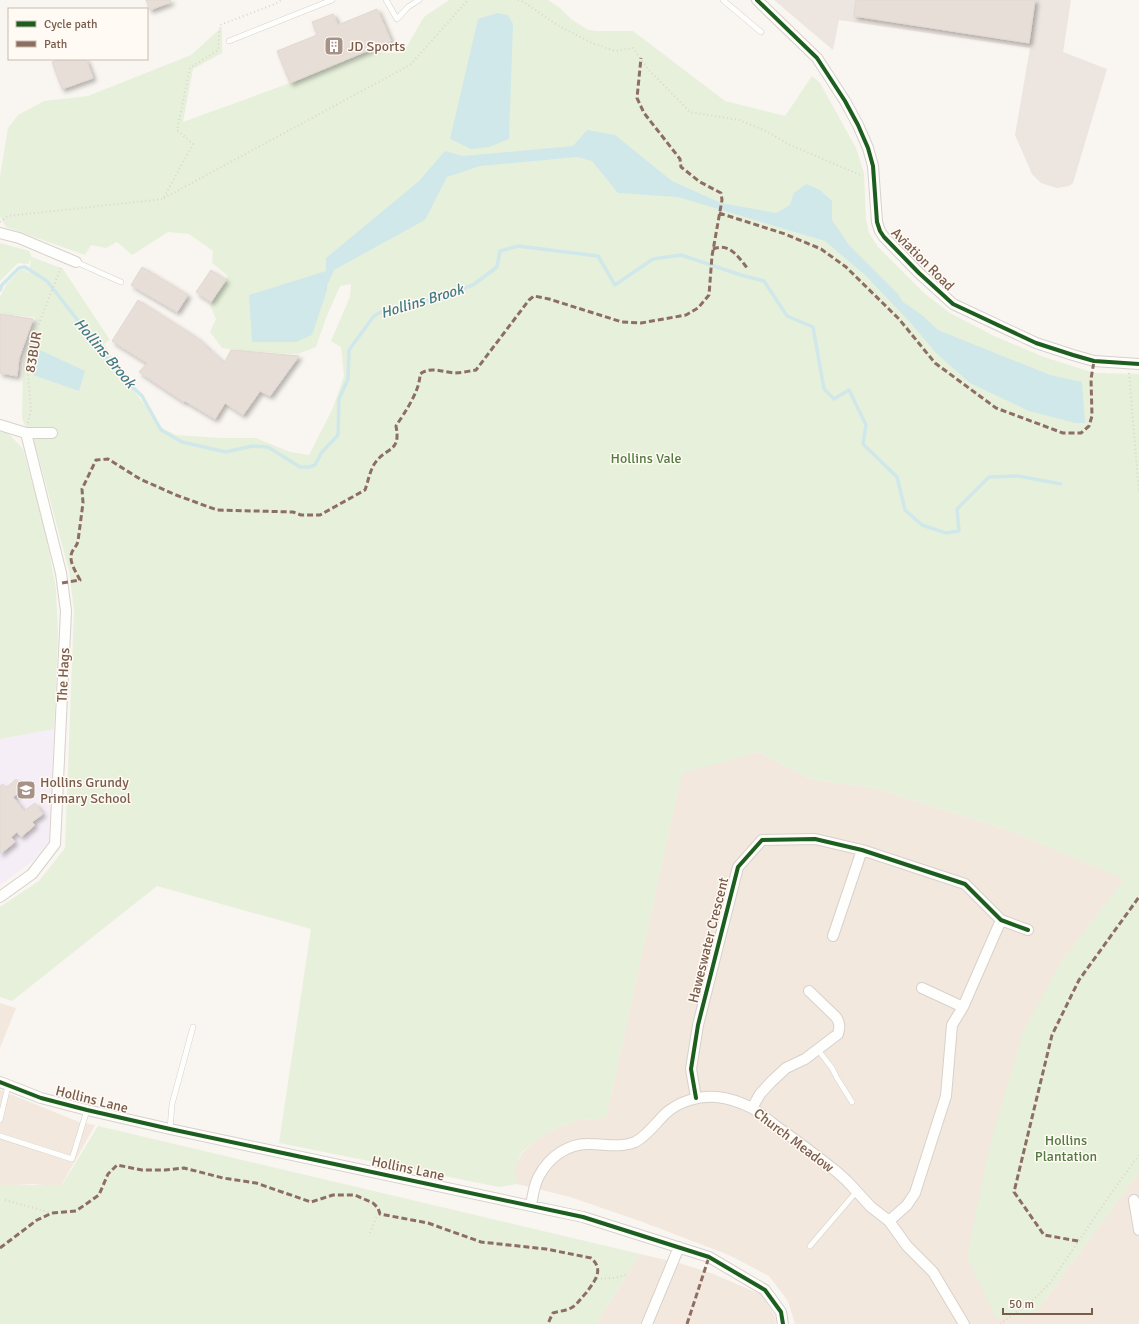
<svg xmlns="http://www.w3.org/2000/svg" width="1139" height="1324" font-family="Signika,sans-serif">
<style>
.residential{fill:#f2e8de}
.industrial{fill:#ede5e0}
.education{fill:#f6eef6}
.green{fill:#e7f0db}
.water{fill:#d0e8ea}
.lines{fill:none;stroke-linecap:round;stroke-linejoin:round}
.stream{stroke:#d0e8ea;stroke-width:3.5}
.building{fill:#e6ded7;stroke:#e2d8d2;filter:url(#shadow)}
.service-casing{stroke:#d7d1cb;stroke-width:6}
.minor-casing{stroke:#d7d1cb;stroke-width:12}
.path{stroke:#dcd5d0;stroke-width:2;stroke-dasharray:1 3;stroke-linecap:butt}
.service{stroke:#fefefd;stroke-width:5}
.minor{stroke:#fefefd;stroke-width:10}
.quiet{stroke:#8d6e63;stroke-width:3;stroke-dasharray:6 3;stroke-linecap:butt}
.cycleway-casing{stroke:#fffaf3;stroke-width:6}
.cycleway{stroke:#1b5e20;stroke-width:4}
.labels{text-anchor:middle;stroke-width:3;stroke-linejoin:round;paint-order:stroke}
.poi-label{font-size:14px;fill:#7a5c4d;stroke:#fffaf3;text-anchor:start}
.street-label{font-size:14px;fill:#7a5c4d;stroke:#fffaf3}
.park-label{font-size:14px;fill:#537a41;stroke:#fffaf3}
.water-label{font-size:15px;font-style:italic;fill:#437c86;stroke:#fffaf3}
</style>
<defs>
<filter id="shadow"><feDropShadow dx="3" dy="3" stdDeviation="2" flood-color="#0004"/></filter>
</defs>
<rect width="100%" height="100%" fill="#f9f5f0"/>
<!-- residential -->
<path class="residential" d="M759 752 810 779 879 789 1013 832 1125 879 1059 965 1036 1312 1139 1172V1324H795L788 1301 769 1276 729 1255 640 1221 570 1197 517 1184 513 1171 522 1153 537 1139 559 1127 580 1120 606 1118 682 772Z
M0 1003 16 1008 0 1048Z
M0 1090 79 1122 95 1125 61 1186 32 1184 0 1186Z
M640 1254 679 1263 711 1273 762 1295 775 1316 776 1324H596Z"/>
<!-- industrial -->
<path class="industrial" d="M774 0H1071L1063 52 1107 69 1073 183 1069 186 1057 188 1041 183 1032 174 1015 135 1030 48 839 20 833 50Z"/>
<!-- education -->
<path class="education" d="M54 729 49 841 33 861 0 885V739Z"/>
<!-- green -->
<path class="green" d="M449 0H548L560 8 571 19 588 30 597 31H633L725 101 785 116 812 76 820 83 856 148 864 173 866 219 869 233 878 247 925 294 950 313 994 336 1044 357 1094 373 1139 374V1172L1036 1312 1013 1318H996L967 1256 990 1145 1023 1032 1059 965 1124 879 1013 832 879 789 810 779 759 752 682 773 606 1118 580 1120 559 1127 537 1139 521 1153 514 1171 517 1184 499 1187 279 1143 311 929 157 886 12 1001 0 997V907L39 881 65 848 74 610 69 571 37 451 22 419 23 361 36 319 35 317 0 314V297L6 285 20 270H25L29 273 31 258 28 264 18 263 0 281V243L29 251 32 257 63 269 110 340 104 344 132 388 162 428 176 435 221 438H256L290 452 309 455 333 408 344 376 341 347 331 341 350 297 351 284 340 286 326 318 316 347 298 354 241 351 222 348 210 332 216 319 210 305 228 276 212 263 213 251 189 234 168 232 132 255 117 242 106 248 91 245 85 255 6 227 0 217V176L8 128 18 115 44 101 88 96 191 55 222 27V53L193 69 183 122 290 83 363 53H403L424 17Z
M0 430 8 433 23 449 45 530 56 589 58 635 54 729 0 739Z
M98 1126 640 1254 596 1324H0V1185H62Z"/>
<!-- water -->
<path class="water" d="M497 13 508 15 513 24 509 139 489 147 471 149 450 139 478 19Z
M587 130 615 135 672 181 721 203 776 213 790 205 794 193 806 184 820 190 832 201V220L849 245 898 294 903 302 922 315 938 330 1050 375 1082 382 1085 423H1075L1029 411 970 383 936 353 909 321 865 275 825 241 678 197 618 193 592 161 577 157 480 166 447 177 425 220 334 270 327 286V290L312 335 296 342H252L249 295 326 271V258L419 181 445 151 463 156 573 146Z
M40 350 85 371 79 391 33 375Z"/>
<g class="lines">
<!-- stream -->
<path class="stream" d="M0 290 2 285 19 268 25 267 47 281 122 377 142 396 161 430 182 442 226 452 252 446 268 447 300 467H309L315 465 322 452 338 435 339 399 348 379 349 350 374 316 386 309 421 303 473 285 497 267 500 251 518 246 598 256 615 285 653 259 681 255 741 275 764 281 787 316 813 327 824 389 834 399 849 390 866 425 863 444 897 477 905 510 922 525 946 533 959 531 957 509 989 477 1018 476 1061 484"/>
</g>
<!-- building -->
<path class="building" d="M146 0H170L171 2 150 10Z
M856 0H1035L1029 43 854 16Z
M377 9 391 41 290 83 277 51 317 35 312 22 333 14 338 25Z
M61 59H86L93 78 62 89 52 62Z
M142 267 188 295 177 312 131 285Z
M211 270 226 280 211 302 196 292Z
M138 300 197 338 224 363 231 350 299 356 270 396 260 391 243 415 225 403 215 419 185 401 184 402 139 372 147 363 112 341Z
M0 314 33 319 19 358 17 376 0 373Z
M16 779 23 789 13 797 24 811 35 803 43 814 32 822 35 825 21 837 17 832 11 837 15 842 0 854V786L3 784 6 788Z"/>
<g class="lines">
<defs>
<path id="service" d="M386 0 397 19 408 7 419 0
M723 0 761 32
M229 41 332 0
M76 262 121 282
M818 1050 832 1068 837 1078 852 1102
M0 1120 8 1086
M170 1129 172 1104 193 1027
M0 1136 72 1159 87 1110
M810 1246 857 1191"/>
<path id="minor" d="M757 0 817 58 845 101 858 125 868 148 873 166 877 222 880 231 884 237 919 273 953 304 1036 343 1073 355 1094 361 1139 364
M0 233 19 238 76 262
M0 425 26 433H52
M0 897 32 874 55 844 66 611 61 573 26 433
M833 936 862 850
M922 988 963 1007
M0 1082 41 1098 87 1110 170 1129 583 1217 709 1257 765 1290 781 1312 783 1324
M696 1098 691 1069 698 1025 738 867 762 840 815 839 862 850 965 884 1001 920 1028 930
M752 1108 760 1094 771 1082 786 1068 805 1059 838 1034C840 1027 840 1023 836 1017L809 991
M1134 1200 1139 1230
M531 1205C533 1196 534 1184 539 1176 549 1157 568 1143 590 1144 605 1144 621 1148 635 1142 647 1136 655 1124 664 1115 677 1102 699 1095 717 1097 728 1098 742 1103 752 1108 760 1113 768 1120 776 1126 797 1141 817 1156 837 1172L847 1181 871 1207 889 1221 907 1246 933 1272 964 1324
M889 1221 907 1205 915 1193 946 1096 952 1025 963 1007 1001 920
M647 1324 679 1247"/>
</defs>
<!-- service casing -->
<use href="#service" class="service-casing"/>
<!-- minor casing -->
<use href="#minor" class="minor-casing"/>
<!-- path -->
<path class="path" d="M518 0 524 2 557 25 592 43 615 51 633 48 648 69 690 112 739 120 766 131 788 144 863 176
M164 198 410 65 468 0
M0 222 8 216 163 199 193 144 177 130 190 68 218 50 220 25 275 4 282 0
M1129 373 1139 493
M28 423 31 410 28 374 38 326 61 267
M5 1200 52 1213
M370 1233 376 1218 380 1214
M597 1279 614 1278 626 1275
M1000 1324 1033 1300 1050 1283 1112 1192 1139 1155"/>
<!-- service -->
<use href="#service" class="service"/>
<!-- minor -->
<use href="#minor" class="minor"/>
<!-- quiet -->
<path class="quiet" d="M719 213 785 234 821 249 846 267 899 319 935 363 996 408 1063 433H1081L1089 426 1092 416 1091 379 1094 361
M713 249C730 242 739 258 748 269
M62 583 80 580C76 572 68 561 72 552 74 548 77 546 78 541L83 503 82 489 96 460 108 459 140 479 176 495 217 510 293 512 301 515H320L365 490C368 482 370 470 375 463 387 446 401 453 396 426 405 412 420 391 420 374 431 366 442 372 454 373 461 373 469 371 476 370L529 300 534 296 549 299 622 322 641 323 686 315 698 308 709 295 712 256 722 200 721 193 700 182 681 167 680 159 644 113 637 98 641 58
M1078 1241 1044 1235 1014 1192 1052 1035 1079 980 1139 897
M0 1248 37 1220 52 1213 76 1211 99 1195 108 1174 117 1165 142 1170H165L184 1168 223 1178 256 1183 311 1202 333 1195H355L373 1203 378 1208 380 1214 428 1223 481 1242 546 1249 591 1258C605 1270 594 1282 586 1293 581 1298 577 1305 571 1308 565 1311 559 1311 553 1313L550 1319 548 1324
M687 1324 709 1257"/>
<defs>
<path id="cycleway" d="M757 0 817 58 845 101 858 125 868 148 873 166 877 222 880 231 884 237 919 273 953 304 1036 343 1073 355 1094 361 1139 364
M0 1082 41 1098 87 1110 170 1129 583 1217 709 1257 765 1290 781 1312 783 1324
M696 1098 691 1069 698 1025 738 867 762 840 815 839 862 850 965 884 1001 920 1028 930"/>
</defs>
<!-- cycleway casing -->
<use href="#cycleway" class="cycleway-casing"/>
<!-- cycleway -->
<use href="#cycleway" class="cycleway"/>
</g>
<!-- icons -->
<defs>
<symbol id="building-square" viewBox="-11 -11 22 22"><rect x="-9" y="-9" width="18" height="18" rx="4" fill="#a69286" stroke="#fffaf3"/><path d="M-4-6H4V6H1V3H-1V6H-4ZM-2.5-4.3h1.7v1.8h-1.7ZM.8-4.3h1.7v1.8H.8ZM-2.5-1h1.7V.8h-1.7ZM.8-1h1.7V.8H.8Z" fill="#fff"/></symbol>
<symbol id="school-square" viewBox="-11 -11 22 22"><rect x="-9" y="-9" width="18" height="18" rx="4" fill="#a69286" stroke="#fffaf3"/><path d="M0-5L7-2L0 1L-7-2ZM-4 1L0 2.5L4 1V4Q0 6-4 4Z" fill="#fff"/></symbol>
</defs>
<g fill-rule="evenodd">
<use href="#building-square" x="323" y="35" width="22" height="22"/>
<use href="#school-square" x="15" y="779" width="22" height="22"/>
</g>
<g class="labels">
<!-- poi labels -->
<g class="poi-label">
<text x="348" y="51">JD Sports</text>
<text x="40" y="787">Hollins Grundy<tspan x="40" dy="16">Primary School</tspan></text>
</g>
<!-- street labels -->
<g class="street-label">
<text transform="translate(923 259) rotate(45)" y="5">Aviation Road</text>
<text transform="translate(33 352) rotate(-80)" y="5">83BUR</text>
<text transform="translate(63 675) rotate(-87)" y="5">The Hags</text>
<text transform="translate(708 940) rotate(-76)" y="5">Haweswater Crescent</text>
<text transform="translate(92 1099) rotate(14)" y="5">Hollins Lane</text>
<text transform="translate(794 1140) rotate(37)" y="5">Church Meadow</text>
<text transform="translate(408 1168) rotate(12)" y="5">Hollins Lane</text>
</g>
<!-- park labels -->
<g class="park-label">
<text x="646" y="463">Hollins Vale</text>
<text x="1066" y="1145">Hollins<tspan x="1066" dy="16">Plantation</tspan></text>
</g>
<!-- water labels -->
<g class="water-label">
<text transform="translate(422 301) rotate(-17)" y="5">Hollins Brook</text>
<text transform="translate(105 353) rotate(50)" y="5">Hollins Brook</text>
</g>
</g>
<!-- legend -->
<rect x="8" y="8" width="140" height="52" fill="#fffaf3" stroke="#cabbb1"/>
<rect x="16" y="21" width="20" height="6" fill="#1b5e20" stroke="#cabbb1"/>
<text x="44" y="28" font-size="12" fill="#7a5c4d">Cycle path</text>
<rect x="16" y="41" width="20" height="6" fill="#8d6e63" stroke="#cabbb1"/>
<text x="44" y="48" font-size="12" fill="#7a5c4d">Path</text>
<!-- scale -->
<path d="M1003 1308v6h89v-6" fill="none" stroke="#7a5c4d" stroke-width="2"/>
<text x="1009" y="1308" font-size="12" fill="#7a5c4d" stroke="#fffaf3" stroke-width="3" paint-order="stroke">50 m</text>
</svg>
